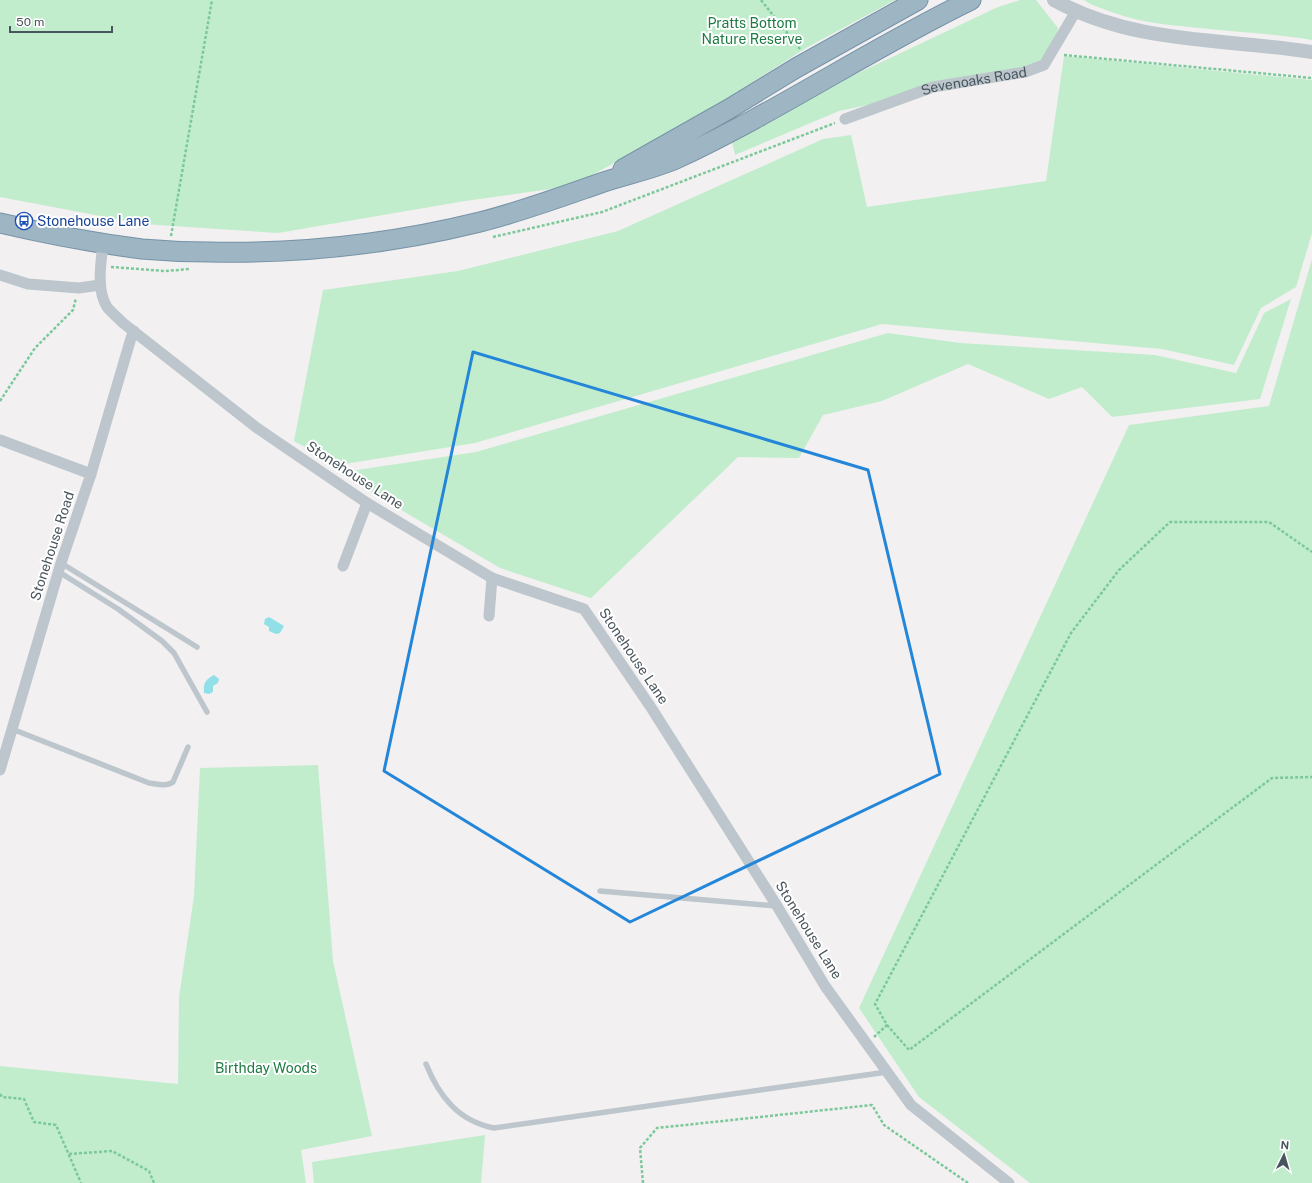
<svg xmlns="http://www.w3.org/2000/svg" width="1312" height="1183" font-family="'Public Sans',sans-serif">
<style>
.green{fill:#c1edcd}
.water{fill:#91dfe7}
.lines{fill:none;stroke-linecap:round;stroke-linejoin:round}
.trunk-casing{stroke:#7693a7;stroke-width:21}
.path{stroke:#7bc99a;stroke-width:2.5;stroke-dasharray:3 2;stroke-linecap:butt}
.service{stroke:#bcc6cc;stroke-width:5.5}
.minor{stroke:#bcc6cc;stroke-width:11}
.tertiary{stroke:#bcc6cc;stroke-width:14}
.trunk{stroke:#9eb5c4;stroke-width:19}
.marked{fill:none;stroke:#2386d9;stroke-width:3;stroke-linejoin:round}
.labels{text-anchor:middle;stroke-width:4;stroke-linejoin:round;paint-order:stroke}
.park-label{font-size:14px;fill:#1c7b42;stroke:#fff}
.street-label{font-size:14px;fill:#49555c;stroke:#fff}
.transit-label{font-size:14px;fill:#164399;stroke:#fff;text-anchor:start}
</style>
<rect width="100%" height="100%" fill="#f2f0f0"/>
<!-- green -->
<path class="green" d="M0 0H895L806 48 693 120 572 186 465 201 278 233 143 224 0 197Z
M1020 0H1036L1058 28 1049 67 839 111 735 155 732 142 835 84 998 7Z
M1084 0H1312V40C1275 34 1237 32 1199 28 1167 25 1136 22 1106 10 1099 7 1090 5 1084 0Z
M1064 56 1312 80V233L1296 287 1261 308 1234 365 1162 349 882 324 475 443 338 465 294 441 323 290 458 271 618 231 823 139 851 135 867 207 1046 181Z
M1312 259V1183H1030L919 1097 859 1008 1129 425 1269 406Z
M1291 299 1260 399 1112 417 1082 387 1049 399 968 364 882 401 823 415 799 458 738 457 591 598 500 568 374 494 344 472 476 452 888 333 960 343 1155 355 1236 373 1264 313Z
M318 765 333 961 372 1136 301 1150 306 1183H0V1066L178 1084 179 997 194 896 200 768Z
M485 1135 481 1183H314L312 1162Z"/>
<!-- water -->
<path class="water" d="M269 617 284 626 280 633 276 634 269 631V627L264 624 265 619Z
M214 675 219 679 218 683 213 686V692L209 694 204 693C203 683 206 679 214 675Z"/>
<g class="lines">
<defs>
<path id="trunk" d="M623 169 729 109 796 68 918 0
M0 223C47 234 94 243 142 249 164 251 187 252 209 252 300 254 391 244 480 222 520 212 558 198 598 184 623 175 651 170 676 159 777 112 870 49 971 0"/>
</defs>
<!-- trunk casing -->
<use href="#trunk" class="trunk-casing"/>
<!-- path -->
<path class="path" d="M761 0 800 49
M1064 55 1312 78
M171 236 212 0
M493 237 602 212 835 123
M111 267 165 271 190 269
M0 401 35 348 73 310 76 298
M887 1025 909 1050 1272 778 1312 777
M874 1037 887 1025 875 1004 1071 633 1119 570 1170 522H1269L1312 552
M0 1094 2 1097 24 1099 34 1122 56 1125 81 1183
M69 1154 112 1151 149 1171 154 1183
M643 1183 640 1148 657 1128 872 1105 884 1125 968 1183"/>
<!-- service -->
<path class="service" d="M61 563 197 647
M59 572 118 609 162 641 174 653 207 712
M12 729 149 783C157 784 166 787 173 782L188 747
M600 891 777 906
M426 1064C439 1096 458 1121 494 1128L887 1072"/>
<!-- minor -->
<g class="minor">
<path id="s1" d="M845 119 933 87 1025 72 1044 65 1076 11"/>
<path d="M103 244C101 263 96 289 107 307 112 313 118 318 123 323L257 428 367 503 492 578 584 609 652 709 777 906 825 986 911 1105 1009 1183"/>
<path d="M0 275 28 284 79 288 100 285"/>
<path d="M0 440 91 474"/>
<path d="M343 566 367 503"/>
<path d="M489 616 492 578"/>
<path d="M0 770 61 563 91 474 131 338 134 331"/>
</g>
<!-- tertiary -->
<path class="tertiary" d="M1054 0C1136 45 1223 38 1312 52"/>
<!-- trunk -->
<use href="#trunk" class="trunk"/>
</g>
<!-- marked area -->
<path class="marked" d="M473 352 868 470 940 774 630 922 384 771Z"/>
<!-- icons -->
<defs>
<symbol id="bus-ring" viewBox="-11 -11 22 22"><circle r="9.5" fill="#fff" stroke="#1a4fb4" stroke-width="1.5"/><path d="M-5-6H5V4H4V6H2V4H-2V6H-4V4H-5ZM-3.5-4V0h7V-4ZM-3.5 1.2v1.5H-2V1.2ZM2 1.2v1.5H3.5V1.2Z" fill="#1a4fb4"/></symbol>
</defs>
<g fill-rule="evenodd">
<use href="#bus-ring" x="14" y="211" width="20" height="20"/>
</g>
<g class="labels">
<!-- park labels -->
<g class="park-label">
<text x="752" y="28">Pratts Bottom<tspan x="752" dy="16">Nature Reserve</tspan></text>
<text x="266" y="1073">Birthday Woods</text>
</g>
<!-- street labels -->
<g class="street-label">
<text dy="5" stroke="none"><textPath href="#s1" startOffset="135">Sevenoaks Road</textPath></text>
<text transform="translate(355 475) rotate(33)" y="5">Stonehouse Lane</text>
<text transform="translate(52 546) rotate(-72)" y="5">Stonehouse Road</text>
<text transform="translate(634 656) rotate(56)" y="5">Stonehouse Lane</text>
<text transform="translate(809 930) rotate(58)" y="5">Stonehouse Lane</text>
</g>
<!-- transit labels -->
<g class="transit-label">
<text x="37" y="226">Stonehouse Lane</text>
</g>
</g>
<!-- north arrow -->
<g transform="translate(1284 1155) rotate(5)" stroke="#ffffff" stroke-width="3" paint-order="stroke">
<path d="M0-3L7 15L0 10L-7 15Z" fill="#49555c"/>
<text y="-6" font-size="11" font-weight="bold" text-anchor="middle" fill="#49555c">N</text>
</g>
<!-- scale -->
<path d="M10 26v6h102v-6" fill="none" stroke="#49555c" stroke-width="2"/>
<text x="16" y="26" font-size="12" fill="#49555c" stroke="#ffffff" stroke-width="3" paint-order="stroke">50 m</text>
</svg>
